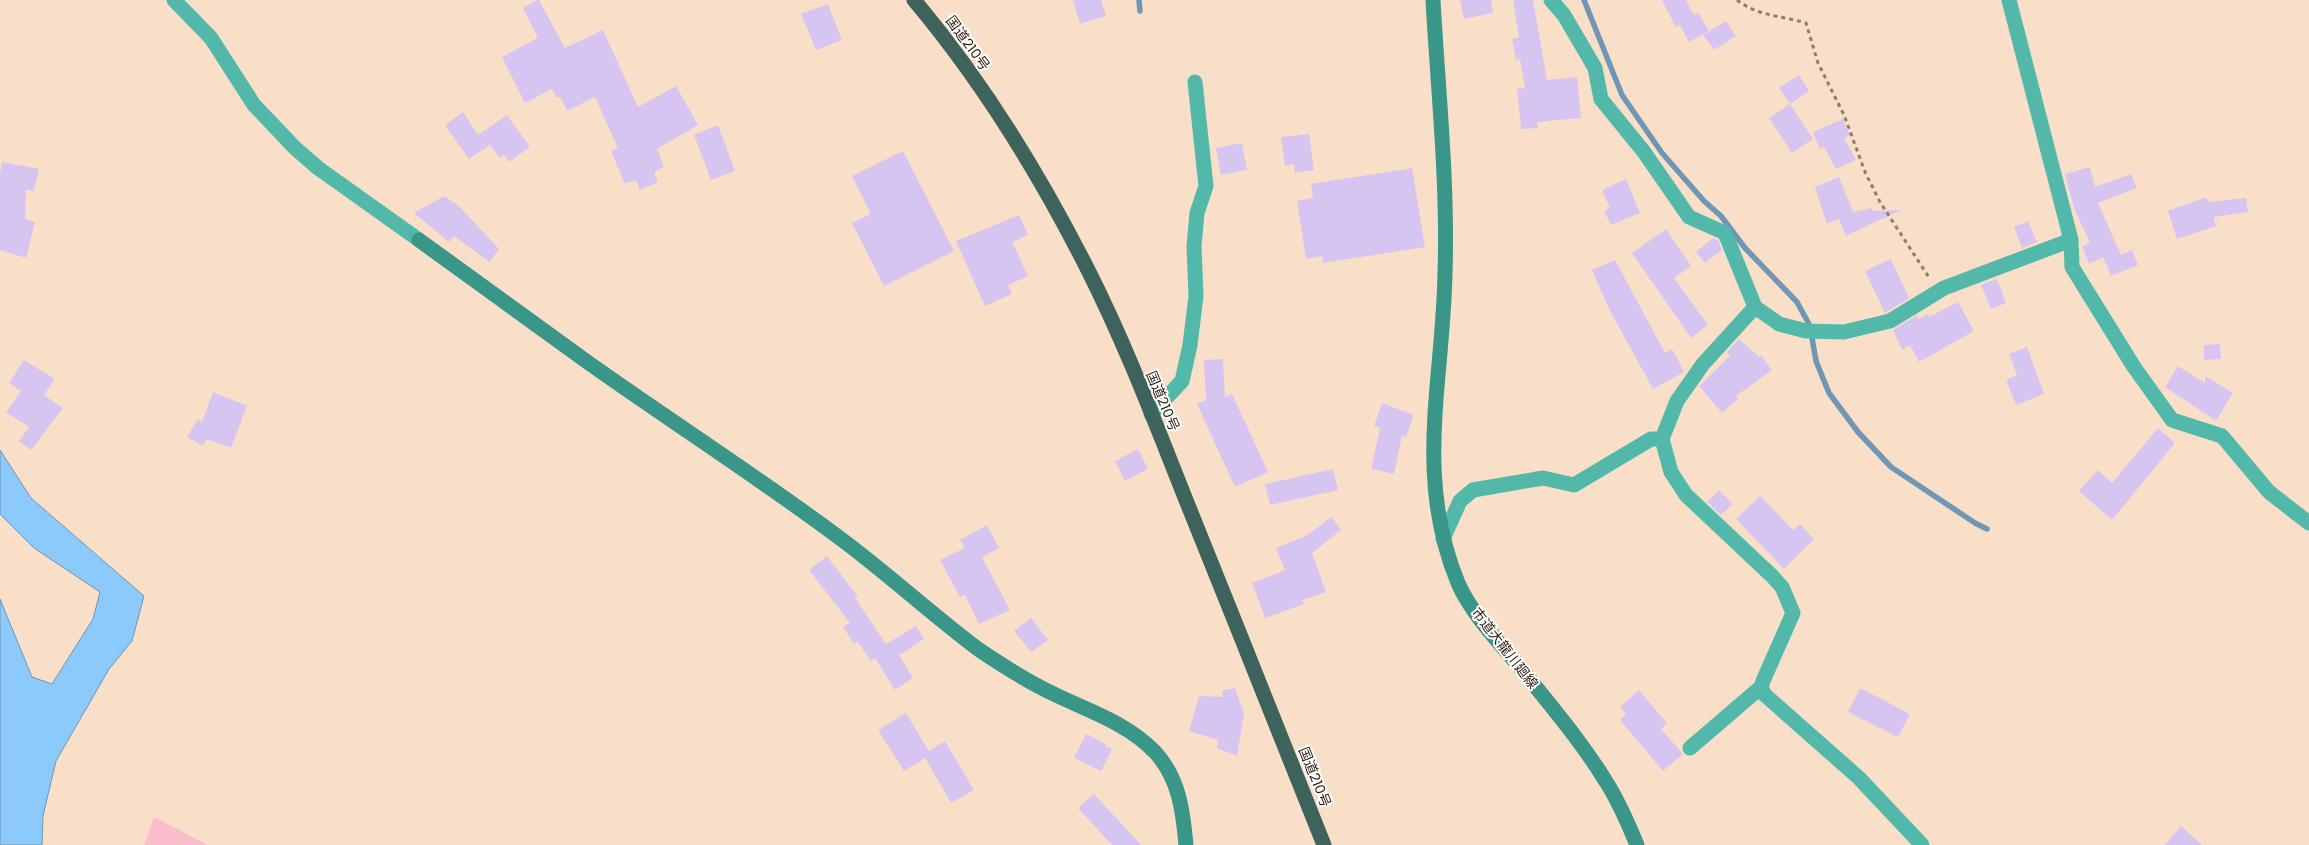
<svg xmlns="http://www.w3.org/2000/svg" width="2309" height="845" font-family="Poppins,'Noto Sans JP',sans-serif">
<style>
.green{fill:#f9bdcb}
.water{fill:#8ccafc;stroke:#6f96b4}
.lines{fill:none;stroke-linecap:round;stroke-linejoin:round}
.stream{stroke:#6f96b4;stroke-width:5.5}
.building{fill:#d7c5f1}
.path{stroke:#917c69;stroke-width:3;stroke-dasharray:4 4;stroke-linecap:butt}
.street{stroke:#51b8aa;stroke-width:15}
.secondary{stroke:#399689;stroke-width:15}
.highway{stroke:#3e635d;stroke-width:15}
.labels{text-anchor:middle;stroke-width:4;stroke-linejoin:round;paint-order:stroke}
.street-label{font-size:14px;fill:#2b1b0c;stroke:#fff}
</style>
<rect width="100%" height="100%" fill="#fadfc8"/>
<!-- green -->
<path class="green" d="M154 817 208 845H144Z"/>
<!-- water -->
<path class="water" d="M0 450 31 498 144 596 132 641 109 669 56 761 43 816 42 845H0V599L32 677 52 684 93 619 100 592 34 548 0 514Z"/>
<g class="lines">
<!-- stream -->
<path class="stream" d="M1139 0 1140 11
M1584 0 1622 95 1662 153 1704 201 1721 216 1745 248 1797 302 1810 326 1816 361 1829 393 1858 432 1891 467 1975 523 1987 529"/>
</g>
<!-- building -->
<path class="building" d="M537 0H539L565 48 603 30 638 107 676 86 698 125 657 149 664 167 654 172 658 182 640 190 636 180 625 184 611 151 618 148 595 97 567 111 560 97 557 98 552 89 525 103 502 57 538 38 523 8Z
M1073 0H1101L1106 16 1080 24Z
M1460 0H1491L1493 13 1464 19Z
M1513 0H1533L1547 80 1577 77 1581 118 1537 122 1538 128 1521 129 1517 89 1525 88 1520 59 1516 60 1512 39 1519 37Z
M1662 0H1686L1694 15 1698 12 1709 31 1689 42 1680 25 1676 27Z
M828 4 842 40 816 50 801 14Z
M1726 21 1736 36 1714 50 1703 35Z
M1799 75 1809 91 1790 104 1779 88Z
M1790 104 1813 139 1792 153 1769 118Z
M463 112 478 135 507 115 530 147 509 162 504 155 500 158 490 145 469 159 445 125Z
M1843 119 1850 135 1844 138 1856 160 1836 169 1824 147 1820 149 1813 132Z
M718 125 735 171 711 180 694 135Z
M1309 134 1314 170 1295 173 1294 164 1285 166 1281 137Z
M1242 143 1247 170 1221 175 1216 148Z
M903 151 954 251 884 286 852 223 871 214 852 176Z
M2 162 39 169 34 191 26 190 25 219 35 222 26 258 0 250V174Z
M2090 167 2095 187 2131 174 2137 188 2098 203 2121 255 2132 250 2138 265 2111 276 2103 257 2089 264 2082 246 2090 243 2074 208 2065 174Z
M1412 168 1425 247 1323 263 1322 256 1306 259 1297 201 1313 198 1311 184Z
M1839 177 1853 212 1872 208 1873 211 1901 210 1846 236 1839 219 1827 224 1815 187Z
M1626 179 1640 213 1611 225 1604 211 1610 208 1602 190Z
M444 196 458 205 499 249 490 262 454 236 449 242 414 213Z
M2206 197 2208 202 2246 198 2248 212 2213 217 2216 226 2177 239 2168 211Z
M1019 215 1028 235 1012 242 1028 276 1008 285 1012 294 985 306 956 241Z
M2028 221 2037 242 2022 248 2014 227Z
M1666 229 1691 266 1674 278 1708 325 1691 338 1632 253Z
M1713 238 1718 240 1722 250 1705 263 1696 252Z
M1891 259 1909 298 1885 313 1865 271Z
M1615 260 1665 353 1672 349 1684 372 1653 389 1610 311 1592 270Z
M1997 279 2006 303 1991 309 1981 285Z
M1958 302 1974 331 1919 362 1910 345 1902 350 1893 330 1917 315 1918 319 1928 314 1929 317Z
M1739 339 1759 357 1761 355 1772 370 1736 396 1738 399 1722 413 1699 386 1730 356 1727 352Z
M2220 344 2221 359 2204 360V345Z
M2027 347 2044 394 2016 405 2006 380 2017 375 2009 354Z
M1223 359 1225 397 1232 394 1268 472 1235 487 1197 404 1206 400 1204 360Z
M24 360 55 379 44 395 63 408 31 450 19 441 29 427 6 412 21 391 9 383Z
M2178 366 2205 383V376L2233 393 2216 421 2165 387Z
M213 392 247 406 231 448 207 439 203 446 187 437 198 419 202 422Z
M1382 403 1414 415 1406 437 1402 436 1394 474 1371 469 1380 428 1374 426Z
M2158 428 2175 443 2112 520 2079 491 2098 470 2112 483Z
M1138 449 1148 469 1125 481 1115 461Z
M1333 469 1338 490 1270 505 1265 484Z
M1719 490 1733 504 1721 515 1707 502Z
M1760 496 1793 530 1800 524 1814 539 1784 569 1736 519Z
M1331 517 1341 530 1312 553 1326 592 1302 600 1304 604 1265 618 1252 583 1285 570 1276 548 1308 535Z
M987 525 999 548 982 557 1010 610 979 624 965 595 960 597 940 560 965 548 960 540Z
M827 556 858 597 855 598 886 644 916 626 924 639 899 655 913 678 895 690 875 658 871 661 857 641 854 644 843 627 850 623 809 570Z
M1031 618 1048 640 1031 652 1014 631Z
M1235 688 1244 713 1237 756 1217 748 1218 740 1189 731 1199 696 1222 697 1223 690Z
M1860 688 1910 714 1898 737 1848 712Z
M1639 690 1667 723 1661 729 1683 754 1663 771 1620 720 1626 714 1620 707Z
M906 713 929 751 945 741 974 790 951 803 925 758 904 771 878 730Z
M1086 734 1106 744 1105 746 1112 749 1101 771 1074 758Z
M1094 794 1141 845H1112L1078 808Z
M2181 826 2202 845H2165Z"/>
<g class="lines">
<!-- path -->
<path class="path" d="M1737 0C1757 16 1783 16 1806 23L1818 63 1844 115 1865 172 1880 202 1930 279"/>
<!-- street -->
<path class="street" d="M174 0 211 38 254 105 295 148 318 168 419 240
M1551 0 1564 15 1595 68 1601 99 1644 152 1689 217 1725 233 1755 307 1779 324 1806 331 1844 332 1890 321 1944 288 2071 240
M2009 0 2071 240 2072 267 2134 367 2172 420 2222 436 2269 492 2309 523
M1755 307 1703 364 1677 401 1662 439 1671 472 1686 495 1772 576 1782 587 1793 613 1763 681 1761 687 1765 695 1859 778 1922 845
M1151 414 1182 381 1190 345 1196 296 1194 246 1197 213 1206 186 1195 82
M1443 539 1460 501 1473 490 1543 478 1574 485 1651 439H1662
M1690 748 1761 687"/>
<!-- secondary -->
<path class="secondary" d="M1433 0C1438 91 1448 182 1445 273 1443 383 1414 476 1458 583 1472 615 1501 644 1523 671 1551 706 1581 741 1605 780 1618 800 1628 823 1637 845
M419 240C475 280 530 321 586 361 669 420 755 475 837 536 886 572 930 613 978 649 1003 666 1028 682 1056 695 1091 712 1127 723 1155 752 1179 778 1183 811 1186 845"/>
<!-- highway -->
<path class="highway" d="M914 0C983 82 1040 175 1088 270 1128 349 1159 433 1192 515 1236 625 1281 735 1324 845"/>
</g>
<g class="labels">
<!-- street labels -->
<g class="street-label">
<text transform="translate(968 43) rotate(54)" y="5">国道210号</text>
<text transform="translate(1163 401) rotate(67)" y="5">国道210号</text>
<text transform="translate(1505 648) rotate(52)" y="5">市道大龍川廻線</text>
<text transform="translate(1315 777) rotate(68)" y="5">国道210号</text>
</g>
</g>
</svg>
